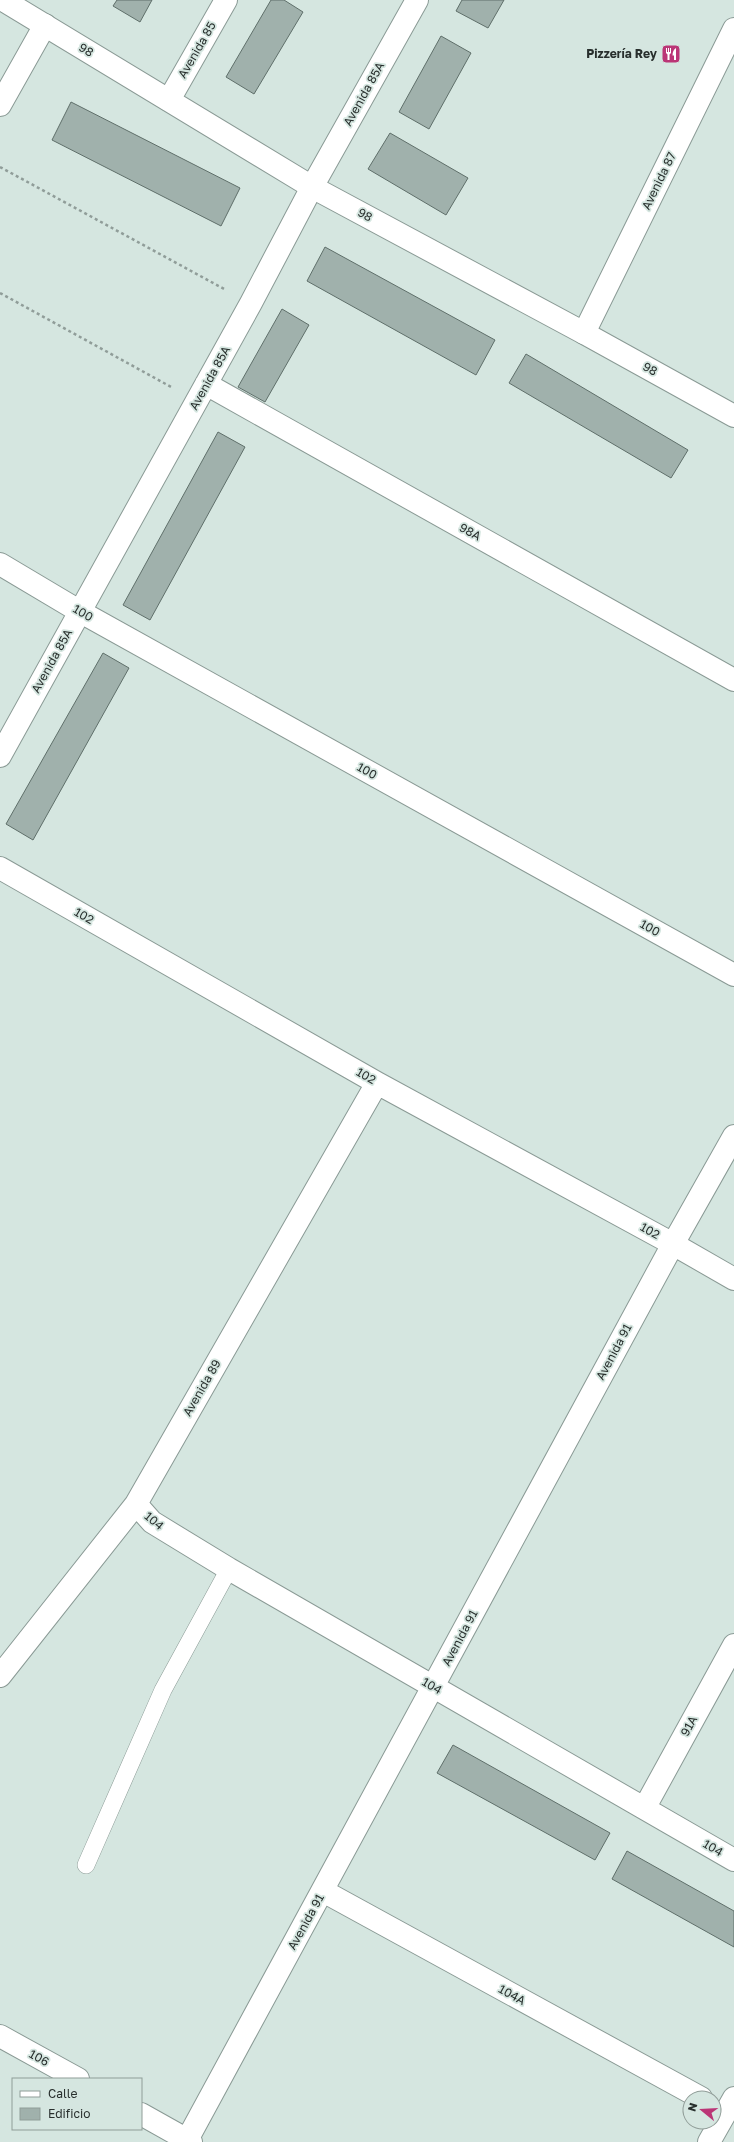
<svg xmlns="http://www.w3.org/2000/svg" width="734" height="2142" font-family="'Golos Text',sans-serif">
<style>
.building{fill:#a0b1ac;stroke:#5f6f6a}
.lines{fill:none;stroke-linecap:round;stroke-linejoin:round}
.service-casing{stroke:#8a9a95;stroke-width:18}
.minor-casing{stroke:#8a9a95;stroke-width:24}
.tertiary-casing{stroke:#8a9a95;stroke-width:24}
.path{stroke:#909d99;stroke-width:2.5;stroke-dasharray:3 3;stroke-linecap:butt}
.service{stroke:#fff;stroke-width:17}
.minor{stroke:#fff;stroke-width:22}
.tertiary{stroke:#fff;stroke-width:22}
.labels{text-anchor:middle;stroke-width:3.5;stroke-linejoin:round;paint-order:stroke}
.street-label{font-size:12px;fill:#282f2d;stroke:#d5e6e0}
.poi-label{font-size:12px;font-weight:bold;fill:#282f2d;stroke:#d5e6e0;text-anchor:end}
</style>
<rect width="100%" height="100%" fill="#d5e6e0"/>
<!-- building -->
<path class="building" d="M117 0H152L140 22 113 6Z
M271 0H284L303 12 254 94 226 77Z
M462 0H504L488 28 456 11Z
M441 36 471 53 429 129 399 112Z
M71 102 240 188 221 226 52 140Z
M390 133 468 178 446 215 368 169Z
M325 247 495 340 476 375 307 281Z
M282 309 309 325 265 402 238 387Z
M526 354 688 450 671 478 509 383Z
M218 432 245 447 150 620 123 605Z
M103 653 129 668 33 840 6 824Z
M453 1745 610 1833 595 1860 437 1773Z
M627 1851 734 1911V1947L612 1879Z"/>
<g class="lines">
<defs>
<path id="service" d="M86 1865 163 1690 229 1569"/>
<path id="minor" d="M169 100 226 0
M0 105 45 25
M584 333 734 416
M206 384 734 680
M0 564 79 611 734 975
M0 756 251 303 312 187 417 0
M0 868 377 1083 673 1244 734 1279
M136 1504 152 1522 229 1569 734 1860
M0 1676 136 1504 377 1083
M645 1807 734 1645
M323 1891 701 2098
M0 2036 78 2079
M141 2114 191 2142
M187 2140 673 1244 734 1136
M709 2142 734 2098"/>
<path id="tertiary" d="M3 0 312 187 584 333 734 29"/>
</defs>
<!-- service casing -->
<use href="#service" class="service-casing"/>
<!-- minor casing -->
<use href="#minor" class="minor-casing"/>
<!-- tertiary casing -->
<use href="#tertiary" class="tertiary-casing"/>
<!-- path -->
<path class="path" d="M0 167 226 290
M0 293 173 388"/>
<!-- service -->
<use href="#service" class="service"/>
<!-- minor -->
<use href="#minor" class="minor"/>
<!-- tertiary -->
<use href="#tertiary" class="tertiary"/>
</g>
<!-- icons -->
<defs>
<symbol id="restaurant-square" viewBox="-11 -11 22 22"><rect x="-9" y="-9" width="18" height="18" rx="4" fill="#bb3576" stroke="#d5e6e0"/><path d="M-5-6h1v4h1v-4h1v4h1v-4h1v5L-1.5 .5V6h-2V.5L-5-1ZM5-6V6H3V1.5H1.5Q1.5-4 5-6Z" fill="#fff"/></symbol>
</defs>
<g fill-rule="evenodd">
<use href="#restaurant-square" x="660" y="43" width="22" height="22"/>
</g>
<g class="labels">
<!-- street labels -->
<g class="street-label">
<text transform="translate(86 50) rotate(31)" y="4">98</text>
<text transform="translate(197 50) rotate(-60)" y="4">Avenida 85</text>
<text transform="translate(364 94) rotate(-61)" y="4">Avenida 85A</text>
<text transform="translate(659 181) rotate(-64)" y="4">Avenida 87</text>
<text transform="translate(365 215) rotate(28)" y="4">98</text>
<text transform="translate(650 369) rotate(29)" y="4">98</text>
<text transform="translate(210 378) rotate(-61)" y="4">Avenida 85A</text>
<text transform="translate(470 532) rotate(29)" y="4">98A</text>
<text transform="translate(83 613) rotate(30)" y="4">100</text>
<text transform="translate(52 661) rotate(-61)" y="4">Avenida 85A</text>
<text transform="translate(367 771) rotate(29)" y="4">100</text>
<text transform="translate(84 916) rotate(30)" y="4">102</text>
<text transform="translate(650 928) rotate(29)" y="4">100</text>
<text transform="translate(366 1076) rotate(30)" y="4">102</text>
<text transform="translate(650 1231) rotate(29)" y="4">102</text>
<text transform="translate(614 1352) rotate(-62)" y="4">Avenida 91</text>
<text transform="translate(202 1388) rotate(-60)" y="4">Avenida 89</text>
<text transform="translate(154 1521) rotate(40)" y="4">104</text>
<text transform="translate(460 1638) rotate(-62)" y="4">Avenida 91</text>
<text transform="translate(432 1686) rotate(30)" y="4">104</text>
<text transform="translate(689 1726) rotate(-61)" y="4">91A</text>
<text transform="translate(713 1848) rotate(31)" y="4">104</text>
<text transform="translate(306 1922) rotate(-61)" y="4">Avenida 91</text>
<text transform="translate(512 1995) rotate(29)" y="4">104A</text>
<text transform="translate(39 2058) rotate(29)" y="4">106</text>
</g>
<!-- poi labels -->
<g class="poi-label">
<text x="657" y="58">Pizzería Rey</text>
</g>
</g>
<!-- legend -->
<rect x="12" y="2078" width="130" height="52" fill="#d5e6e0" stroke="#909d98"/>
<rect x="20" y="2091" width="20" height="6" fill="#ffffff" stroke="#909d98"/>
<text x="48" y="2098" font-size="12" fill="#282f2d">Calle</text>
<rect x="20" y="2108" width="20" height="12" fill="#a0b1ac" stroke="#909d98"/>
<text x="48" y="2118" font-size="12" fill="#282f2d">Edificio</text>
<!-- north arrow -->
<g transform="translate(702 2110) rotate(288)"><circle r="19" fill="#d5e6e0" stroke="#909d98"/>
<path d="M0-3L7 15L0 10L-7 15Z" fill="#bb3576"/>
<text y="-6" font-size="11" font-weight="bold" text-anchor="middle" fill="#282f2d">N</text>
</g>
</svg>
